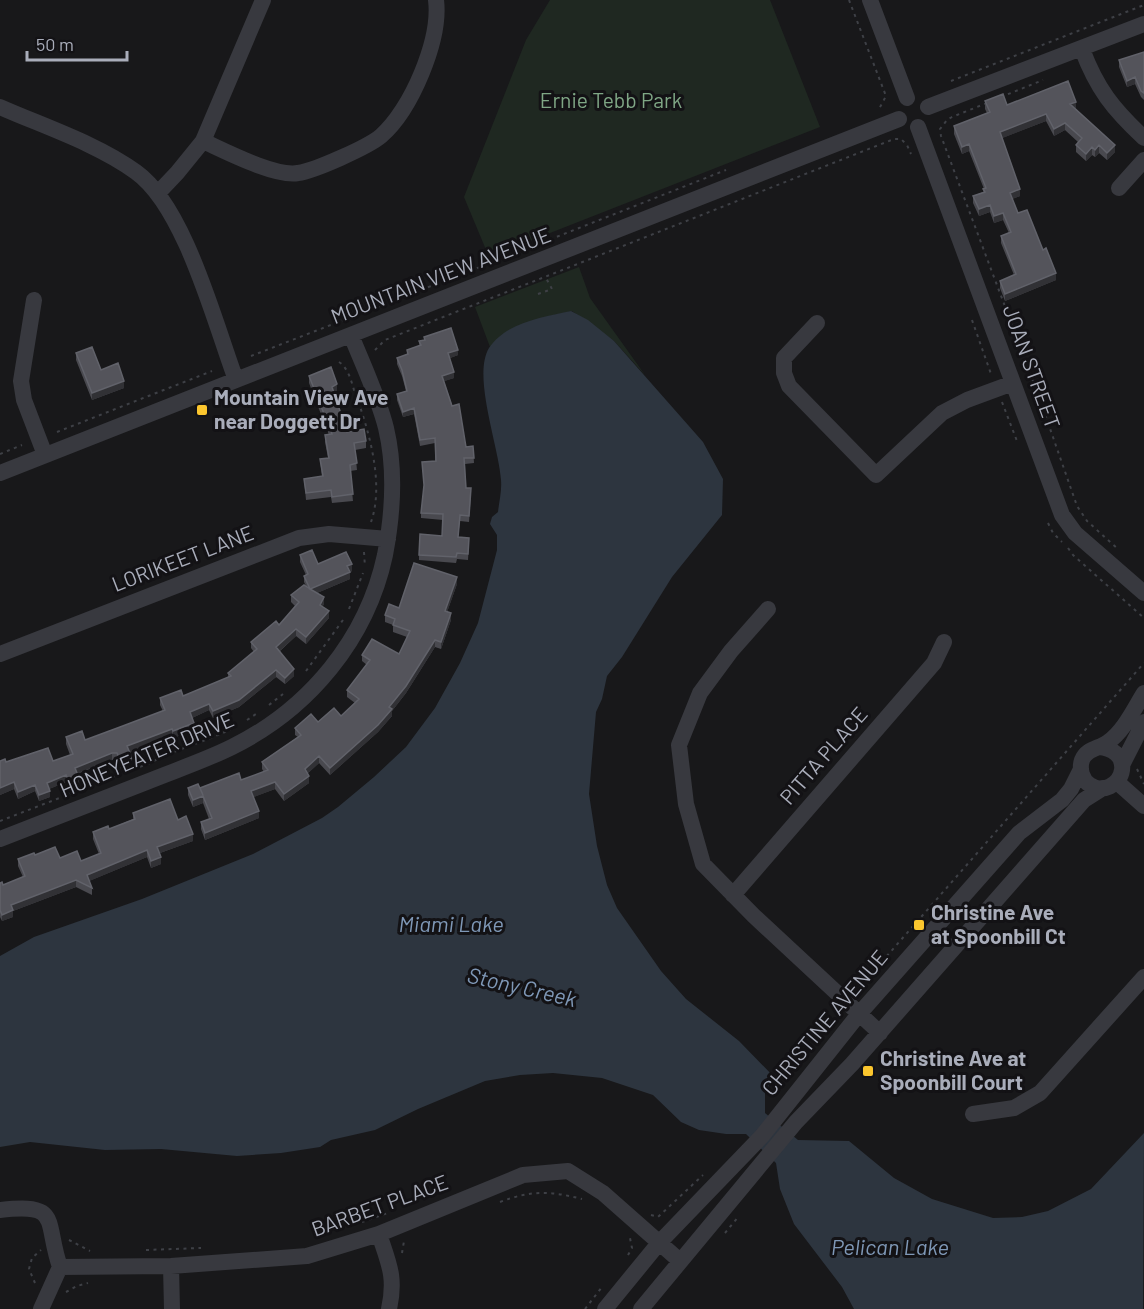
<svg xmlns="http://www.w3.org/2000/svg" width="1144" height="1309" font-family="Barlow,sans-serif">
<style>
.green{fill:#1f2821}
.water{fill:#2d353f}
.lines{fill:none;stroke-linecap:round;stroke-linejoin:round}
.path{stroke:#3e4046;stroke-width:2;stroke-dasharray:3 4.5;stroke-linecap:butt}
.minor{stroke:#38393f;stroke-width:16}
.wall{fill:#49494f}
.shaded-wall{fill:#313135}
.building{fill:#54545b;stroke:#61626a;stroke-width:1.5}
.poi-dot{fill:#fbc62e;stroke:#131215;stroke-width:2}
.labels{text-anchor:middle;stroke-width:6;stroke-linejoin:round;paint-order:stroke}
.park-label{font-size:21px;fill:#7fa685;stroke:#131215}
.street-label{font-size:21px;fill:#a9adba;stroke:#131215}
.poi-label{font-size:21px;font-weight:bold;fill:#a9adba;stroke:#131215;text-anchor:start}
.water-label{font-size:22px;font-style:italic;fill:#7f98b7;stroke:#131215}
</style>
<rect width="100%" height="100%" fill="#18181a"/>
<!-- green -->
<path class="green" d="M550 0H770L820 127 489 257 464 197 526 40Z
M579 267 590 298 645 375 614 341 572 311C536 319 519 322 490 347L475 307Z"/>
<!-- water -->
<path class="water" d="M571 311 588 320 614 341 703 442 723 479 722 515 672 577 622 657 607 676 602 699 596 712 589 794 597 846 607 885 617 908 661 971 686 999 739 1041 776 1079 765 1090V1113L798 1140 849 1141 894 1178 932 1199 993 1218 1022 1217 1048 1211 1091 1189 1144 1133 1143 1309H854L842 1287 794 1224 780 1189 776 1163 746 1134H726L699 1130 681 1122 653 1095 602 1078 553 1073 520 1075 485 1081 418 1109 375 1130 331 1140 320 1147 281 1153 237 1156 161 1149 105 1150 30 1142 0 1147V956L34 937 142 899 253 854 322 818 338 807 374 777 406 747 435 708 460 663 478 623 497 550V535L490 524 492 517 498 512C499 502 502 491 501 480 499 447 472 376 489 348 506 322 544 317 571 311Z"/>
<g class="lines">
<!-- path -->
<path class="path" d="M849 0 886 96 879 109
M951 81 1144 5
M1001 97 1043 80
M987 103 952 117 947 120 940 129 941 136 1039 397 1077 506 1087 521 1118 549
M536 245 726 170
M421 290 531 247
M538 294 552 289 546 278
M972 320 991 374
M375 350 385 340 894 139H901L907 145 911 154
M251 356 413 293
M339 362C348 368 351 380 354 390 368 427 385 483 371 522
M1002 402 1017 441
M57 432 212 371
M0 454 22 445
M1048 523 1053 533 1062 542
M1068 548 1073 555 1144 618
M364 552 365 567
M349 609 363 573
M306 671 343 620
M269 705 283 694
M247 720 259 712
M1137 769 1144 784
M0 821 150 763C176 749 205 742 231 729
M857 990 1144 663
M500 1202C531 1190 551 1191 582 1199
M651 1215 658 1217 703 1175
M362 1222 388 1213
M725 1233 739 1216
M69 1240 90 1251
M146 1250 201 1248
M402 1253 404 1241
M628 1255 632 1248 630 1238
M35 1283 29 1269 32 1258 41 1250
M66 1292 77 1286 88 1283
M585 1309 602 1287"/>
<!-- minor -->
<path class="minor" d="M870 0 907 98
M1082 49C1097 89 1113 109 1144 138
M0 107C43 126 98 144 136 172 185 207 215 324 236 380
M928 107 1144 24
M918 127 1062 515 1075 533 1144 593
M203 141C225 151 275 177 298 173 314 171 368 147 381 136 411 110 441 40 436 0
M1119 188 1144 160
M158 193 177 173 203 141 263 0
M34 300 21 381 24 400 45 455
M817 323 784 358V373L789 386 876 475 942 413 967 400 1013 383
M0 473 899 119
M768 609 731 651 700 693 679 745 686 804 703 864 754 916 880 1033
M0 654 299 538 329 534 388 539
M1099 747C1112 748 1124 756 1122 770 1120 785 1102 794 1090 785 1082 780 1079 769 1082 760 1087 748 1099 749 1108 742 1124 731 1134 709 1144 693
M1122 765 1144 722
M1117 782 1144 806
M0 839C48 820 96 802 144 783 173 771 204 761 232 747 309 709 367 639 385 555 393 513 396 470 386 428 378 396 363 365 351 335
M733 895 934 663 944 642
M973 1114 1014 1108 1040 1093 1144 977
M0 1210C62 1203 44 1220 60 1267L41 1309
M379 1234C389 1264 396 1277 389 1309
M171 1266 172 1309
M60 1267 171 1266 307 1256 379 1234 523 1175 568 1171 603 1193 680 1261
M605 1309 659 1243 762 1136 859 1014 1019 833 1062 800 1071 789 1081 769
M641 1309 796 1122 852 1064 1084 800 1103 788"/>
</g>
<!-- wall -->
<path class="wall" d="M1144 52V100L1141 97 1135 84 1127 87 1119 67V60Z
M985 101 1007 105 1076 109 1115 152 1107 160 1099 153 1095 157 1092 155 1086 161 1076 152V145L1078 142 1065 130 1054 136 1046 121 1002 138 1020 196 1012 199 1018 213 1056 280 1005 301 1000 288V281L1014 275 1001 243V236L1009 233 1003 220 994 223 990 212 979 216 973 203V196L983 192 984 189 969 151 962 154 954 134V126L987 113 985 109Z
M424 337 458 355 450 358 454 378 444 381 466 447 473 446 474 463 465 464 466 488 471 494 469 522 460 521 458 537 469 543 468 560 457 559 456 563 419 560V555L442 536 443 520 421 518V513L435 461V443L420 446 414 414 403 417 397 400V394L406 391 402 376 397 364V358L407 355V350L419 346V341L424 340Z
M76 353 101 370 124 388 92 400 76 360Z
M309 376 337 391 334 393 347 432 366 441V448L355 450 357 470 350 471 353 501 332 503 331 497 306 500 304 479 322 477 320 459 328 458 325 442V435H329L309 383Z
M300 555 318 564 352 571 350 572V579L317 593 324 604 322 607 329 618 306 644 296 636 280 651 294 676 285 684 276 677 239 707 213 718 209 710 192 718 194 730 173 738 172 735 130 752 132 765 121 769 117 759 112 760 77 774 79 785 69 789 66 782 49 789 50 797 39 801 35 791 18 799 14 789 0 795V761H53L70 755 66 744V737L85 740 120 727 163 711 160 705V698L183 696 228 677V673L254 652 251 648V642L279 625 295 606 291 602V595L306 586 304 582V576L306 575 300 562Z
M457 584 447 612 451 620 441 649 435 647 406 693 392 711V716L378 732 330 775 319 763 307 774 309 783 284 801 275 789 253 797 259 818 205 840 201 829V822L209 819 203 803 193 807 188 795V788L200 789 241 780 264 772 262 769V762L298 737 295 735V728L341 716 355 703 347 697V690L367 665 362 661V655L399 654 407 637 393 632V625L385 622V615L399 608Z
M133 813 178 820 193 841 160 853 161 864 151 868 147 857 89 881 92 888V895L76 887 13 911V917L2 921 0 917V883L3 885 23 877 18 866V859L35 855 81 861 99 854 93 839V832L109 829 133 819Z"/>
<!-- shaded-wall -->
<path class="shaded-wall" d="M1135 77V84L1127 87V81Z
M1076 102V109L1070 104Z
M1046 114V121L1000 139V132Z
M1065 123V130L1054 136V129Z
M969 144V151L962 154V147Z
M1099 145V153L1095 157V150Z
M1115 145V152L1107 160V153Z
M1092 147V155L1086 161V154Z
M1020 189V196L1010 200V193Z
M990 205V212L979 216V209Z
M1003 213V220L994 223V216Z
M1056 273V280L1005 301V294Z
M458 350V355L448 359V353Z
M454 372V378L442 382V376Z
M124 381V388L92 400V393Z
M337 384V391L332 394V387Z
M414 408V414L403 417V412Z
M352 564V571L347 573V566Z
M350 572V579L310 596V589Z
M457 577V584L445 618V611Z
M324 597V604L320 612V605Z
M329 611V618L306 644V637Z
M451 613V620L441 649V642Z
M296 629V636L276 654V647Z
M435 640V647L406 693 392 711V716L378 732 330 775V768L389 707Z
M294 669V676L285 684V678Z
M276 670V677L239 707 213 718V711Z
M209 704V710L190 719V712Z
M194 723V730L173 738V731Z
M172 729V735L127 753V746Z
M112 753V760L75 774V768Z
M319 756V763L305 776V769Z
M132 758V765L121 769V763Z
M66 775V782L47 790V783Z
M309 776V783L284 801V794Z
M79 778V785L69 789V782Z
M14 782V789L0 795V788Z
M275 782V789L251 798V791Z
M35 785V791L18 799V792Z
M50 791V797L39 801V795Z
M203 796V803L193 807V800Z
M259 811V818L205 840V833Z
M193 834V841L157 854V847Z
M147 850V857L87 882V875Z
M161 857V864L151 868V861Z
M76 880V887L13 911V917L2 921V915L11 905Z"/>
<!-- building -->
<path class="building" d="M1144 52V93L1141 91 1135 77 1127 81 1119 60Z
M1068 81 1076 102 1070 104 1115 145 1107 153 1099 145 1095 150 1092 147 1086 154 1076 145 1082 138 1065 123 1054 129 1046 114 1000 132 1020 189 1010 193 1018 213 1027 210 1043 250 1046 248 1056 273 1005 294 1000 281 1016 274 1001 236 1011 232 1003 213 994 216 990 205 979 209 973 196 985 192 983 189 986 188 969 144 962 147 954 126 990 112 985 101 1003 94 1007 105Z
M451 328 458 350 448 353 454 372 442 376 452 406 459 404 466 447 473 446 474 458H464L466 488H471L469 516 460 515 458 537 469 538 468 554 457 553 456 557 419 555 420 534 442 536 443 514 421 513 424 485 422 462 436 461 435 438 420 440 414 408 403 412 397 394 407 391 402 370 397 358 408 354 407 350 421 345 419 341 425 340 424 337Z
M92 347 101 370 118 363 124 381 92 393 76 353Z
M331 367 337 384 332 387 347 432 364 429 366 441 354 443 357 463 350 465 353 494 332 497 331 490 306 493 304 479 323 476 320 459 329 458 325 435 332 434 309 376Z
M312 550 318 564 346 552 352 564 347 566 350 572 310 589 324 597 320 605 329 611 306 637 296 629 276 647 294 669 285 678 276 670 239 700 213 711 209 704 190 712 194 723 173 731 172 729 127 746 132 758 121 763 117 753H112L75 768 79 778 69 782 66 775 47 783 50 791 39 795 35 785 18 792 14 782 0 788V761L5 759 6 762 48 748 53 761 73 754 66 737 82 731 85 740 120 727 165 710 160 698 181 690 183 696 231 676 228 673 257 649 251 642 276 621 279 625 299 602 291 595 304 585 310 589 304 576 308 574 300 555Z
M414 563 457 577 445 611 451 613 441 642 435 640 406 686 389 707 392 709 378 725 330 768 319 756 305 769 309 776 284 794 275 782 251 791 259 811 205 833 201 822 212 818 203 796 193 800 188 788 198 784 203 795 200 788 239 773 241 780 268 770 262 762 301 735 295 728 311 714 318 722 334 708 341 716 359 699 347 690 370 660 362 655 372 639 399 654 410 631 393 625 395 619 385 615 389 604 399 608Z
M170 799 178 820 186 816 193 834 157 847 161 857 151 861 147 850 87 875 92 888 76 880 11 905 13 910 2 915 0 910V883L2 882 3 885 25 876 18 859 34 853 35 855 55 847 60 858 77 851 81 861 101 853 93 832 108 826 109 829 135 819 133 813Z"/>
<!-- markers -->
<g class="poi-dot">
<rect x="196" y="404" width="12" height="12" rx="3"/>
<rect x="913" y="919" width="12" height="12" rx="3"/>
<rect x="862" y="1065" width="12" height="12" rx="3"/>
</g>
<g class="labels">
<!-- park labels -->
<g class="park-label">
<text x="611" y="108">Ernie Tebb Park</text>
</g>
<!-- street labels -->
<g class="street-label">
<text transform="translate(441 276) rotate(-21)" y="7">MOUNTAIN VIEW AVENUE</text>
<text transform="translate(1031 367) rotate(70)" y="7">JOAN STREET</text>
<text transform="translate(183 559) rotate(-21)" y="7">LORIKEET LANE</text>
<text transform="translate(147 755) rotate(-23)" y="7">HONEYEATER DRIVE</text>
<text transform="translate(824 756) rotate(-49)" y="7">PITTA PLACE</text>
<text transform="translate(825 1023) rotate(-50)" y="7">CHRISTINE AVENUE</text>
<text transform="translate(380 1206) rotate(-20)" y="7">BARBET PLACE</text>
</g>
<!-- poi labels -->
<g class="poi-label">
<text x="214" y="405">Mountain View Ave<tspan x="214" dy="24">near Doggett Dr</tspan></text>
<text x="931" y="920">Christine Ave<tspan x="931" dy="24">at Spoonbill Ct</tspan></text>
<text x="880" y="1066">Christine Ave at<tspan x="880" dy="24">Spoonbill Court</tspan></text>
</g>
<!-- water labels -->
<g class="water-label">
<text x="451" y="932">Miami Lake</text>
<text transform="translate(522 987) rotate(13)" y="8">Stony Creek</text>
<text x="890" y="1255">Pelican Lake</text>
</g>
</g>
<!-- scale -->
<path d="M27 51v9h100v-9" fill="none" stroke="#a9adba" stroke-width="3"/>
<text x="36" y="51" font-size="18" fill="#a9adba" stroke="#131215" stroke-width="4.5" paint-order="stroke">50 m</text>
</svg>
